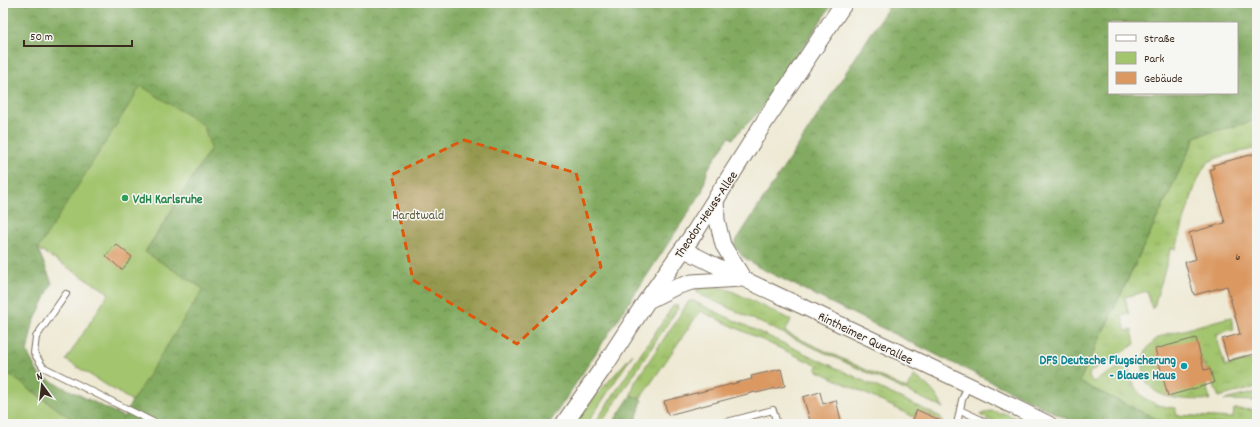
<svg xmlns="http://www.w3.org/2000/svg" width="1260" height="427" font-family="Dekko,sans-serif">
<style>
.grass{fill:url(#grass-tufts);stroke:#6f7846}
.forest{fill:url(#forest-crowns);stroke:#5e6a40;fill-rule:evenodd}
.green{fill:#a3c56e;stroke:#6f7846}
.building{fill:#db9860}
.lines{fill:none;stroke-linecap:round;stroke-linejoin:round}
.service-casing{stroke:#7a6d5d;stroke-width:8}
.tertiary-casing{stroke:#7a6d5d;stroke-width:17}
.secondary-casing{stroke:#7a6d5d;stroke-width:19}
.service{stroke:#fff;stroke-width:6}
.tertiary{stroke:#fff;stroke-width:15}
.secondary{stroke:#fff;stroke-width:17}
.marked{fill:#df570d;fill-opacity:0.2;stroke:#df570d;stroke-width:3;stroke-dasharray:8 5;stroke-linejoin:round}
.leisure-dot{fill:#2e9e5b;stroke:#f6f6f2;stroke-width:1.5}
.culture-dot{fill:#0f9aa8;stroke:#f6f6f2;stroke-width:1.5}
.labels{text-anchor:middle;stroke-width:3;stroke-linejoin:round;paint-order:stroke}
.number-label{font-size:11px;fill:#63462e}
.leisure-label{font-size:13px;font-weight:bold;fill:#27864d;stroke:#f6f6f2;text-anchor:start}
.park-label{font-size:13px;fill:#5a5836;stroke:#f6f6f2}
.street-label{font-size:13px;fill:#3b2a1e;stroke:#f6f6f2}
.culture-label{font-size:13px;font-weight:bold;fill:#0d838f;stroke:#f6f6f2;text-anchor:end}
</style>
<defs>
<pattern id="grass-tufts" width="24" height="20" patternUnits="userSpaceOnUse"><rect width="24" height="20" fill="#a3c56e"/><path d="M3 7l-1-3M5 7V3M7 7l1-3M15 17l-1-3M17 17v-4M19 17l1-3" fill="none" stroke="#8da95f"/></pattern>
<pattern id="forest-crowns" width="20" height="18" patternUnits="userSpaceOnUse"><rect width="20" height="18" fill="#82aa61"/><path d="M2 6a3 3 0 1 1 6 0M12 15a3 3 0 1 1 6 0" fill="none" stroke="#6c8b4f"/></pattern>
</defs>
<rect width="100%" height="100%" fill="#f6f6f2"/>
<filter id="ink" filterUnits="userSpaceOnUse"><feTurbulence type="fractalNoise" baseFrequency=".025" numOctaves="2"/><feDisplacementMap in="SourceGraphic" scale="8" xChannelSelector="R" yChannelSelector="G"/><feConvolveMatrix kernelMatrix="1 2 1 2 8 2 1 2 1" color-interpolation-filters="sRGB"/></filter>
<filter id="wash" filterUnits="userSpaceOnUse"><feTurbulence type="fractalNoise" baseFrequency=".012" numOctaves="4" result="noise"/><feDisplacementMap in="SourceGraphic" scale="16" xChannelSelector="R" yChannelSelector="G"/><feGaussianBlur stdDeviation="0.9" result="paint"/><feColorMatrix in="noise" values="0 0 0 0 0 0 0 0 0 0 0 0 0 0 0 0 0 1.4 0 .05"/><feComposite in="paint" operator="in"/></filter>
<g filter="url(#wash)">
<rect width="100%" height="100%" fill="#eee9d3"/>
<!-- grass -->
<path class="grass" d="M1257 120V148C1246 151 1217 156 1209 162 1197 169 1181 233 1176 249L1171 248 1154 307 1152 309 1147 291 1125 297 1129 314 1122 316 1126 331 1132 330 1135 343 1134 345 1090 372 1089 377 1093 382 1118 368 1129 370C1134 396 1150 406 1176 408V415L1233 418 1234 409 1257 410V424H1167L1079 382 1196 136Z
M716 286 732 291 791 320 785 332 907 389 914 376C927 384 937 393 943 408L701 295 697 291V289Z
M689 301H693L941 417 943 424H937L936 418 917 410 914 417 816 370 818 366 700 311 640 399 631 395 635 382Z
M677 305 678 308 601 424H594L673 306Z
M1231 317 1234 329 1216 334 1225 366 1257 358V387L1219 397 1211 380H1213L1210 369 1206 370 1198 353 1210 400C1183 399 1142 403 1143 363 1143 353 1149 344 1158 338 1165 333 1175 332 1184 330 1199 325 1215 321 1231 317Z
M633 354 587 424H574L584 409Z
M1257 392V401L1224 400Z
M990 411 1004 413 1029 424H1016L1011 422C1000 427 991 420 980 415Z"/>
<!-- forest -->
<path class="forest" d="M3 3H833L760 111 737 134 733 139 729 137 708 169 702 192 549 424H78L3 370ZM211 148 145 253 203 289 132 401 124 417 39 375 27 352 33 324 52 283 38 249Z
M891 3H1257V120L1196 136 1079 382 1167 424H1077L758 267 742 256 734 244ZM1109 23H1237V93H1109Z
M631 395 642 400 635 424H612Z"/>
<!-- green -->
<path class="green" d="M141 86 203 125 211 148 145 252 203 289 132 401 66 360 109 293 38 249Z
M3 370 78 424H3Z"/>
<g id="blocks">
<!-- building -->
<path class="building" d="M1257 153V353L1228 361 1222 339 1240 334 1227 286 1194 295 1185 262 1196 259 1189 233 1225 223 1210 170 1214 168 1213 165Z
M116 244 132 257 122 270 106 256Z
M1196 338 1204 370 1210 369 1214 383 1168 396 1155 349Z
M781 369 785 386 756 393 755 392 668 415 664 401 752 379 751 376Z
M820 392 823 404 836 400 842 424H811L803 397Z
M917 410 949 424H911Z"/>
</g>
</g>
<g filter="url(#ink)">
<use href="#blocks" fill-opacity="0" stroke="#7a6d5d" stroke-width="1"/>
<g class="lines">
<defs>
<path id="service" d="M66 294 36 337 34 353 43 367 157 424
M960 410 990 424
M719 424 773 410 777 424
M957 424 962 400 968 385"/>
<path id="tertiary" d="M716 199 717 220 723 245 744 279
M683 249C723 270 765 289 806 308 887 347 969 384 1049 424
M646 302 676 287 692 282 741 279"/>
<path id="secondary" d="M564 424 607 362 646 302 695 232 765 121 844 3"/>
</defs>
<!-- service casing -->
<use href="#service" class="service-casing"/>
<!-- tertiary casing -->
<use href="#tertiary" class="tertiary-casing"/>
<!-- secondary casing -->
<use href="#secondary" class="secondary-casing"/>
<!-- service -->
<use href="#service" class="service"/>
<!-- tertiary -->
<use href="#tertiary" class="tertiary"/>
<!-- secondary -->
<use href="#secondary" class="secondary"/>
</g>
</g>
<!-- marked area -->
<path class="marked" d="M464 140 576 173 601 267 517 344 413 280 391 175Z"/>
<!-- markers -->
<circle class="leisure-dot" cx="125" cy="198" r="4"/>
<circle class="culture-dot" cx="1184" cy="366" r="4"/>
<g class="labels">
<!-- number labels -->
<g class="number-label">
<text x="1238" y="260">6</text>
</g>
<!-- leisure labels -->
<g class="leisure-label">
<text x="133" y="203">VdH Karlsruhe</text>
</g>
<!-- park labels -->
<g class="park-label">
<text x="418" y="219">Hardtwald</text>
</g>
<!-- street labels -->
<g class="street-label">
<text transform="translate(705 214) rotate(-56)" y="5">Theodor-Heuss-Allee</text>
<text transform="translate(866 337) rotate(26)" y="5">Rintheimer Querallee</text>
</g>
<!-- culture labels -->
<g class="culture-label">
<text x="1176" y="364">DFS Deutsche Flugsicherung<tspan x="1176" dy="15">- Blaues Haus</tspan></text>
</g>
</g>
<!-- margin -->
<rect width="1260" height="427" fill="none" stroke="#f6f6f2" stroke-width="16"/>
<!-- legend -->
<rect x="1108" y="22" width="130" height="72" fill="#f6f6f2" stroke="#aba49d"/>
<rect x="1116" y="35" width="20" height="6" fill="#ffffff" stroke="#aba49d"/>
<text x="1144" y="42" font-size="12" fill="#3b2a1e">Straße</text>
<rect x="1116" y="52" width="20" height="12" fill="#a3c56e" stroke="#aba49d"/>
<text x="1144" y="62" font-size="12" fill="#3b2a1e">Park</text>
<rect x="1116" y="72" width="20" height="12" fill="#db9860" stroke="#aba49d"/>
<text x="1144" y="82" font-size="12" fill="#3b2a1e">Gebäude</text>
<!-- north arrow -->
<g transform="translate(42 385) rotate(345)" stroke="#f6f6f2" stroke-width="3" paint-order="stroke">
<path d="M0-3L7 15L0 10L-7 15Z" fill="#3b2a1e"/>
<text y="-6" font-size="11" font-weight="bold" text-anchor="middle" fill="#3b2a1e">N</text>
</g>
<!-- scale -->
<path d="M24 40v6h108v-6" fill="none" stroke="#3b2a1e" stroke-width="2"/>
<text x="30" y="40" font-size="12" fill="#3b2a1e" stroke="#f6f6f2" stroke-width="3" paint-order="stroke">50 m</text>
</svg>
